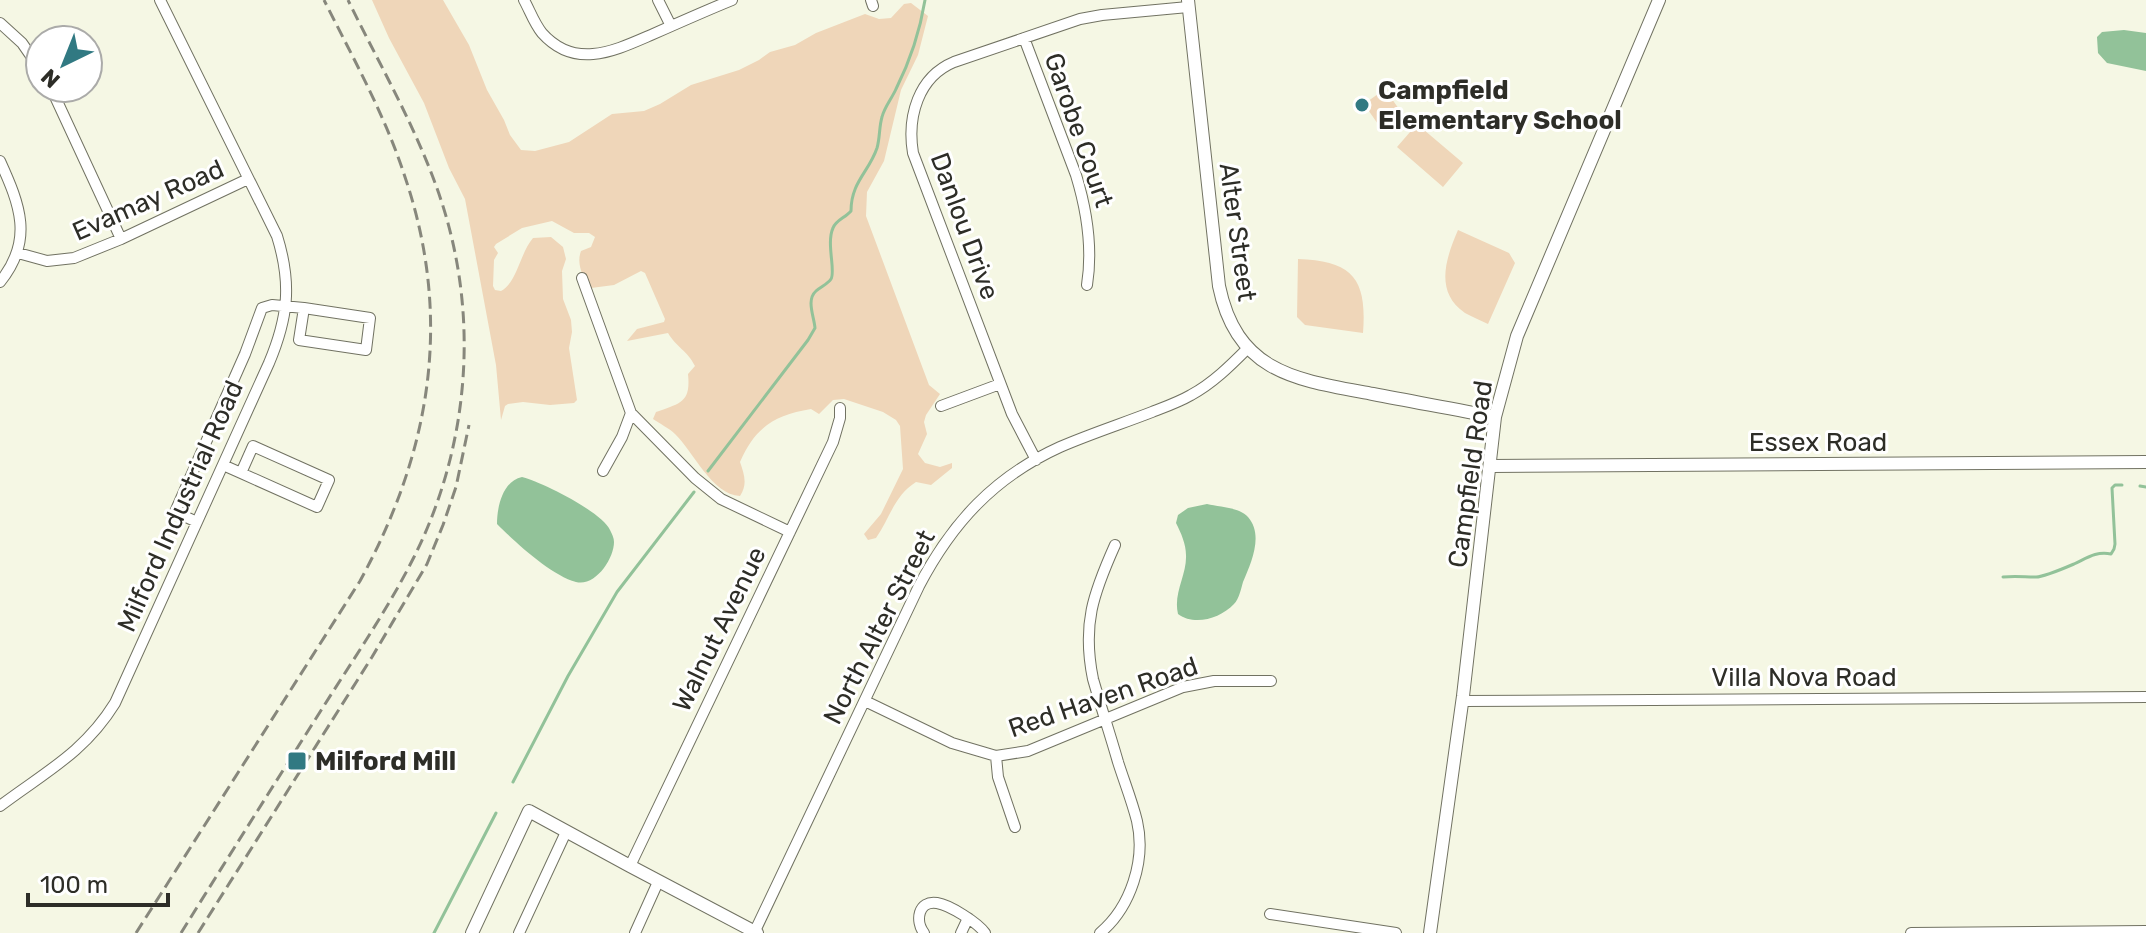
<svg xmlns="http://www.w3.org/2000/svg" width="2146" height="933" font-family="Rubik,sans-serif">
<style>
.green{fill:#efd6b9}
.water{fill:#92c299}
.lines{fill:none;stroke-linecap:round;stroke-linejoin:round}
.stream{stroke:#92c299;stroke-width:3}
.minor-casing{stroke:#717262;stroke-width:12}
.tertiary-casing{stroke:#717262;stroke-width:14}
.minor{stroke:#fff;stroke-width:10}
.tertiary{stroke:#fff;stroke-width:12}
.rail{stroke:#87877c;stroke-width:3;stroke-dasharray:12 6;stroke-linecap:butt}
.poi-dot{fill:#317982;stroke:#fff;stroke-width:3}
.labels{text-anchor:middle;stroke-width:6;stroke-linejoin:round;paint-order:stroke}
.poi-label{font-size:26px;font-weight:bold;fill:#2d2d27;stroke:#fff;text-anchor:start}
.street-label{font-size:26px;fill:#2d2d27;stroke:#fff}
</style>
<rect width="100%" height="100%" fill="#f5f7e4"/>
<!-- green -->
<path class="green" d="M372 0H443L469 45 487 90 504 120 510 135 521 150 535 151 569 142 612 114 644 111 660 104 691 85 739 70 759 60 770 52 795 45 816 33 865 14 879 19 891 18 904 4 911 3 928 16 918 55 901 90 884 161 867 192 866 216 929 385 940 394 926 415 924 422 927 434 918 454 925 463 940 467 952 463V468L931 485 916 482C894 496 890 518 876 538L868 540 864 534 881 514 903 469 900 426 896 420 883 412 844 399 833 400 819 414 811 409C775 415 755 427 740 462 744 474 748 484 740 496 712 495 693 451 675 434 669 428 660 424 653 419L656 412C680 403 691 403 688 374L695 366C687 350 677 348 668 333L627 341 637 329 664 322 665 319 645 273 641 271 614 285 591 288C583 278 576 264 581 251L591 247 595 237 589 233H574L552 221 522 228 496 244 494 247 498 253 494 260 493 286 495 290 501 291C517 283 520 253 533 238L551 237 563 247 566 259 562 271 563 299 571 320 572 332 569 348 577 400 574 403 550 405 523 402 508 404 505 406 501 420 496 365 465 199 449 168 424 103 389 38Z
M1385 89 1401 112 1380 127 1364 104Z
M1417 124 1463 163 1443 187 1397 147Z
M1458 230 1509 253 1515 263 1488 324C1480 320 1472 317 1465 313 1434 292 1446 258 1458 230Z
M1298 259C1354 261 1367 280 1363 333L1305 325 1297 317Z"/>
<!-- water -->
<path class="water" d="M2124 30 2146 33V71L2107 63 2098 53 2097 37 2102 32Z
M522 477C542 482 602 512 610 530 612 534 614 538 614 542 614 559 595 587 576 582 551 575 516 543 497 524 497 506 503 481 522 477Z
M1207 504C1219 507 1239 507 1248 517 1264 535 1251 563 1243 582 1241 589 1239 599 1234 604 1220 619 1194 626 1178 614 1173 593 1187 575 1186 555 1186 544 1181 533 1176 523L1178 515 1188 508Z"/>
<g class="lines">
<!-- stream -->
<path class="stream" d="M708 471 808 340 815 328C814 316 806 300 816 291 820 287 828 284 831 279 836 272 826 243 833 228 836 220 845 218 851 211 851 182 869 172 877 148 880 138 879 127 882 117 884 108 892 98 896 89 910 61 920 31 925 0
M2140 486 2146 487
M2003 577C2015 576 2025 577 2036 577 2043 577 2067 567 2074 564 2087 558 2096 551 2111 554L2114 549 2115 544 2112 488 2115 485H2122
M513 782 568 676 617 592 694 492
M434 933 496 813"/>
<defs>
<path id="minor" d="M524 0C530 11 534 23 542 33 575 70 614 51 651 35 678 23 705 11 732 0
M658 0 671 26
M871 0 873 6
M0 23 22 43 40 69
M1024 38 1076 175C1087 211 1093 247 1087 285
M51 88 121 239
M0 161C20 205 34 240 0 282
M18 253 47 261 74 258 121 239 248 179
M582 278 631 413 622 437 603 471
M941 406 1000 384
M631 413 695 478 721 499 790 532
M1036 460 1012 414 913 153C907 117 918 77 954 62L1080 19 1102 15 1188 7
M223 465 241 473 253 446 329 480 317 507 241 473
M197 522 175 512 245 354 262 308 272 305 304 308 299 340 366 350 370 318 304 308
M865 701 952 743 996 756 1028 751 1183 687 1214 681H1271
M1462 701 2146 697
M996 756 998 777 1015 827
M0 806C45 772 84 753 115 703L269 363C288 318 292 284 277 236L160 0
M630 866 833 442 840 418V408
M1270 914 1396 933
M519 933 566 832
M635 933 658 882
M754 933 919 586C952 523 994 477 1060 447 1090 434 1121 424 1152 412 1165 407 1179 402 1191 395 1213 383 1230 366 1248 348
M924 933C915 921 918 900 937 903 950 905 978 923 985 933
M961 933 968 918
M1100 933C1131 907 1146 860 1137 821 1132 801 1124 781 1118 762 1110 734 1101 707 1093 679 1082 625 1093 594 1115 545
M1911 933 2146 931"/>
<path id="tertiary" d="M1188 0 1219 286C1237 374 1298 380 1373 394 1414 402 1455 409 1495 417
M1491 466 2146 462
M472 933 529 811 630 866 757 933
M1430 933 1463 696 1495 417 1517 336 1659 0"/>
</defs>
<!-- minor casing -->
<use href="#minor" class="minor-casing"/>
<!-- tertiary casing -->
<use href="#tertiary" class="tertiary-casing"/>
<!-- minor -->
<use href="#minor" class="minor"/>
<!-- tertiary -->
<use href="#tertiary" class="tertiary"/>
<!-- rail -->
<path class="rail" d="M136 933 360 581C431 451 453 319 405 177 385 115 353 58 324 0
M181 933C227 859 273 786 320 712 352 661 387 611 414 557 465 455 478 337 449 227 428 147 384 74 348 0
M198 933 372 657 427 564 443 525 456 487 469 425"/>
</g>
<!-- markers -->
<g class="poi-dot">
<circle cx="1362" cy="105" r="8"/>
<rect x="287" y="751" width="20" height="20" rx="4"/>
</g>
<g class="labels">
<!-- poi labels -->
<g class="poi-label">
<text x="1378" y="99">Campfield<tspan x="1378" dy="30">Elementary School</tspan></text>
<text x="315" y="770">Milford Mill</text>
</g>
<!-- street labels -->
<g class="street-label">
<text transform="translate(1079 130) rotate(71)" y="9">Garobe Court</text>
<text transform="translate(148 200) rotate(-24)" y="9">Evamay Road</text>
<text transform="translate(965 226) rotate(70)" y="9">Danlou Drive</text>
<text transform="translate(1238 232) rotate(82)" y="9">Alter Street</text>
<text x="1818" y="451">Essex Road</text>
<text transform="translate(1470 474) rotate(-82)" y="9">Campfield Road</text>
<text transform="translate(180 506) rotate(-66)" y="9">Milford Industrial Road</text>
<text transform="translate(879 627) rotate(-63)" y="9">North Alter Street</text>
<text transform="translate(719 629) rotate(-64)" y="9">Walnut Avenue</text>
<text x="1804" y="686">Villa Nova Road</text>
<text transform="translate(1103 697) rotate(-19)" y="9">Red Haven Road</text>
</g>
</g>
<!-- north arrow -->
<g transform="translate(64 64) rotate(223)"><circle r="38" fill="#ffffff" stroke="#ababa9" stroke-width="2"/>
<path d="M0-6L14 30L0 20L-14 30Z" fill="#317982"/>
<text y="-12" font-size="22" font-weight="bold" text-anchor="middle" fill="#2d2d27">N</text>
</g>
<!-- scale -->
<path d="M28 893v12h140v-12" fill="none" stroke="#2d2d27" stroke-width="4"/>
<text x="40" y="893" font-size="24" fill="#2d2d27" stroke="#ffffff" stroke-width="6" paint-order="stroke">100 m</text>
</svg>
